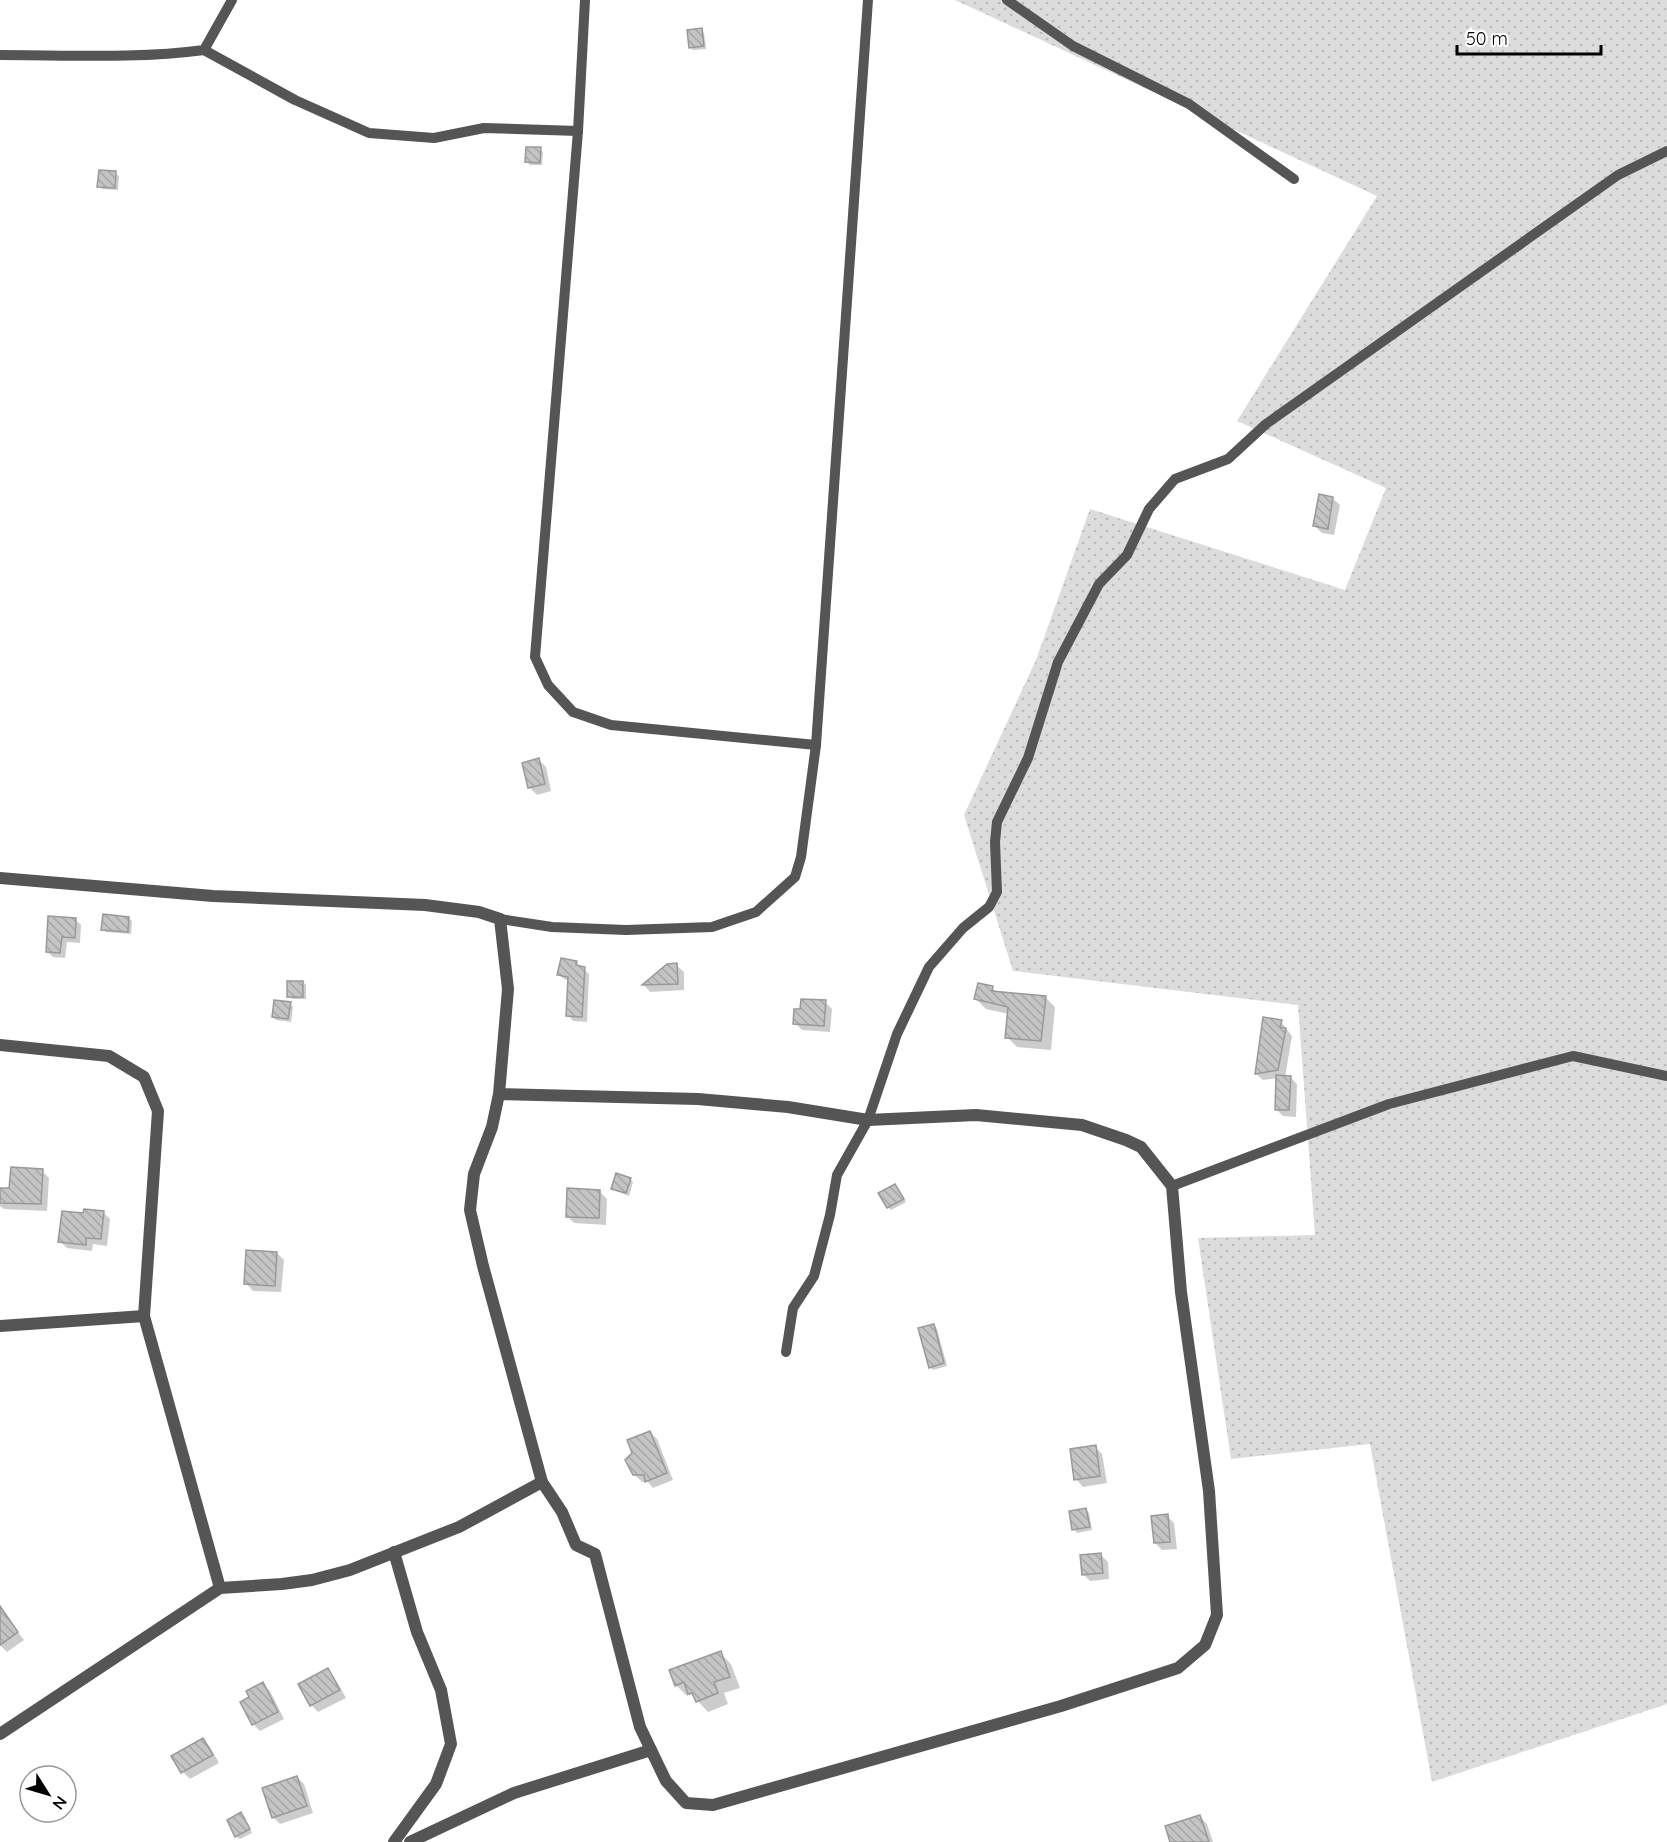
<svg xmlns="http://www.w3.org/2000/svg" width="1667" height="1842" viewBox="0 0 1667 1842" font-family="Quicksand,sans-serif">
<style>
.grass{fill:url(#grass-dots)}
.shadow{fill:#0003}
.building{fill:url(#building-back-hatch);stroke:#999;stroke-width:1.5}
.lines{fill:none;stroke-linecap:round;stroke-linejoin:round}
.service{stroke:#555;stroke-width:10}
.minor{stroke:#555;stroke-width:12}
</style>
<defs>
<pattern id="grass-dots" width="8" height="8" patternUnits="userSpaceOnUse" patternTransform="scale(1.5)"><rect width="8" height="8" fill="#dcdcdc"/><path d="M2 2h.1M6 6h.1" fill="none" stroke="#bbb" stroke-width="1.8" stroke-linecap="round"/></pattern>
<pattern id="building-back-hatch" width="6" height="6" patternUnits="userSpaceOnUse" patternTransform="scale(1.5)"><rect width="6" height="6" fill="#c4c4c4"/><path d="M-1 5l2 2M0 0l6 6M5-1l2 2" fill="none" stroke="#a7a7a7"/></pattern>
</defs>
<rect width="100%" height="100%" fill="#fff"/>
<path class="grass" d="M955,0h712v1704l-235,78 -62,-338 -139,15 -33,-221 117,-3 -17,-230 -285,-34 -49,-156 72,-155 54,-151 255,81 41,-102 -149,-67 140,-225z"/>
<g class="shadow">
<path d="M701,30l3,3 2,16 -13,1 -3,-3z"/>
<path d="M540,149l3,3 -1,13h-12l-3,-3z"/>
<path d="M115,173l4,3 -1,14 -16,-1 -3,-3z"/>
<path d="M1332,498l8,7 -6,30 -12,-2 -7,-7z"/>
<path d="M539,760l7,7 5,24 -14,4 -7,-7z"/>
<path d="M128,918l4,3 -1,13 -25,-2 -3,-3z"/>
<path d="M75,919l6,6 -1,18 -13,-1 -2,16 -12,-1 -6,-6z"/>
<path d="M576,963l13,11 -2,48 -14,-1 -5,-6 2,-34 -6,-2 -5,-5z"/>
<path d="M668,965h8l8,7v18l-34,2 -6,-7z"/>
<path d="M303,982l3,3v14h-14l-3,-3z"/>
<path d="M992,988l6,5 47,4 10,10 -4,43 -34,-3 -10,-10 2,-23 -23,-5 -10,-10z"/>
<path d="M825,1002l7,7 -2,23 -28,-2 -7,-7z"/>
<path d="M290,1004l3,3 -2,15 -15,-2 -3,-3z"/>
<path d="M1281,1022l11,14 -7,41h5l7,7 -1,33 -13,-1 -7,-7 1,-31 -14,2 -7,-6z"/>
<path d="M42,1171l7,7 -2,33 -43,-2 -4,-3v-16h11z"/>
<path d="M630,1179l3,3 -4,14 -13,-5 -3,-3z"/>
<path d="M895,1186l11,16 -15,8 -3,-3z"/>
<path d="M600,1192l7,7 -1,26 -32,-2 -7,-7z"/>
<path d="M103,1212l7,7 -3,27 -14,-2 -1,7 -25,-3 -7,-7 25,-27z"/>
<path d="M277,1253l7,7 -3,32 -28,-1 -7,-8z"/>
<path d="M934,1325l3,4 10,37 -14,4 -3,-3z"/>
<path d="M650,1432l7,7 16,41 -20,8 -6,-7 -5,1 -8,-8z"/>
<path d="M1095,1447l7,7 5,29 -24,4 -7,-8z"/>
<path d="M1086,1510l3,3 3,17 -15,3 -3,-4z"/>
<path d="M1167,1516l7,7 3,26 -15,1 -7,-7z"/>
<path d="M1101,1555l7,7 1,17 -19,2 -7,-7z"/>
<path d="M3,1613l21,27 -17,12 -7,-7v-30z"/>
<path d="M720,1653l11,11 9,24 -16,5 4,11 -20,8 -17,-18 -4,2 -11,-11z"/>
<path d="M327,1670l7,7 12,21 -28,14 -7,-7z"/>
<path d="M263,1684l7,7 14,28 -24,12 -7,-7z"/>
<path d="M203,1739l7,8 9,16 -29,16 -7,-7 -9,-16z"/>
<path d="M297,1777l7,7 9,29 -33,11 -7,-7z"/>
<path d="M244,1817l8,16 -12,6 -4,-3z"/>
<path d="M1200,1817l7,7 6,18h-41z"/>
</g>
<g class="building">
<path d="M702,28l2,18 -15,2 -2,-18z"/>
<path d="M526,147h15l-1,16 -15,-1z"/>
<path d="M99,170l17,1 -1,17 -18,-1z"/>
<path d="M1319,494l14,3 -5,32 -15,-3z"/>
<path d="M539,758l6,26 -17,4 -6,-25z"/>
<path d="M103,914l26,3 -1,15 -27,-2z"/>
<path d="M48,916l28,2 -1,20 -13,-1 -2,16 -14,-1z"/>
<path d="M561,958l16,3 -1,4 9,2 -3,50 -16,-1 2,-39 -11,-2z"/>
<path d="M677,963l1,21 -36,1 25,-21z"/>
<rect x="287" y="981" width="16" height="16"/>
<path d="M978,983l15,3 -1,5 54,5 -5,45 -36,-3 3,-31 -34,-8z"/>
<path d="M801,999l25,1 -2,26 -31,-2 1,-15h6z"/>
<path d="M274,1000l17,2 -3,17 -16,-2z"/>
<path d="M1263,1017l19,3 -2,7 6,1 -8,42 -23,4z"/>
<path d="M1276,1075l15,1 -2,34h-14z"/>
<path d="M11,1167l32,2 -2,35 -41,-1v-15h9z"/>
<path d="M616,1173l15,5 -5,15 -15,-4z"/>
<path d="M895,1184l9,15 -17,9 -9,-15z"/>
<path d="M567,1188l33,2 -1,28 -33,-1z"/>
<path d="M84,1209l20,2 -3,28 -15,-1v7l-28,-3 4,-31 21,2z"/>
<path d="M246,1250l31,2 -2,34 -31,-2z"/>
<path d="M934,1324l10,39 -15,5 -11,-40z"/>
<path d="M650,1431l17,42 -22,9 -1,-7h-11l-8,-15 7,-7 -5,-13z"/>
<path d="M1096,1445l4,31 -26,4 -4,-31z"/>
<path d="M1086,1508l4,19 -18,3 -3,-19z"/>
<path d="M1168,1514l2,28 -16,1 -3,-27z"/>
<path d="M1101,1553l2,20 -21,2 -2,-20z"/>
<path d="M0,1606l18,26 -18,13z"/>
<path d="M721,1651l9,26 -16,5 4,11 -22,9 -4,-9 -4,1 -4,-12 -9,4 -6,-16z"/>
<path d="M328,1668l12,22 -30,16 -12,-22z"/>
<path d="M263,1682l15,30 -26,13 -12,-23 9,-5 -3,-6z"/>
<path d="M203,1738l10,17 -32,18 -10,-17z"/>
<path d="M297,1776l10,30 -35,12 -10,-30z"/>
<path d="M241,1812l9,17 -15,8 -8,-17z"/>
<path d="M1200,1815l9,27h-39l-5,-16z"/>
</g>
<g class="lines">
<g class="service">
<path d="M585,0l-7,131 -43,526 13,28 25,27 38,13 205,20"/>
<path d="M1007,0l66,46 116,58 105,75"/>
<path d="M204,50l91,50 74,33 65,5 50,-10 94,3"/>
<path d="M0,55c68,0 137,4 204,-5l28,-50"/>
<path d="M500,919l52,8 74,3 86,-3 44,-15 39,-35 6,-20 15,-112 52,-745"/>
<path d="M1172,1186l217,-82 184,-48 94,20"/>
<path d="M786,1352l7,-44 21,-32 16,-61 7,-40 31,-55 29,-86 32,-67 34,-39 26,-21 8,-15 -2,-50 2,-20 31,-64 30,-96 41,-78 28,-29 22,-46 26,-30 53,-20 38,-35 352,-249 49,-24"/>
</g>
<g class="minor">
<path d="M0,878l213,18 212,9 54,7 21,7 8,70 -9,105 -7,33 -18,47 -4,36 13,56 59,216 20,30 14,33 19,9 45,173 26,54 20,22 27,2 348,-99 117,-38 27,-23 12,-30 -8,-124 -28,-199 -9,-106 -31,-39 -15,-7 -44,-15 -106,-10 -108,5 -80,-13 -90,-8 -199,-5"/>
<path d="M0,1045l109,11 35,21 14,34 -14,205 76,272 -220,146"/>
<path d="M0,1326l144,-10"/>
<path d="M220,1588l62,-4 30,-4 38,-10 109,-43 83,-45"/>
<path d="M394,1842l42,-58 15,-40 -10,-54 -24,-58 -23,-80"/>
<path d="M410,1842l104,-49 137,-43"/>
</g>
</g>
<g transform="translate(48 1794) rotate(127)"><circle r="28" fill="#ffffff" stroke="#999999" stroke-width="1.5"/>
<path d="M0-4.5L10 22L0 15L-10 22Z" fill="#000000"/>
<text y="-9" font-size="16" font-weight="bold" text-anchor="middle" fill="#000000">N</text>
</g>
<path d="M1457 45v9h144v-9" fill="none" stroke="#000000" stroke-width="3"/>
<text x="1466" y="45" font-size="18" fill="#000000" stroke="#ffffff" stroke-width="4.5" paint-order="stroke">50 m</text>
</svg>
